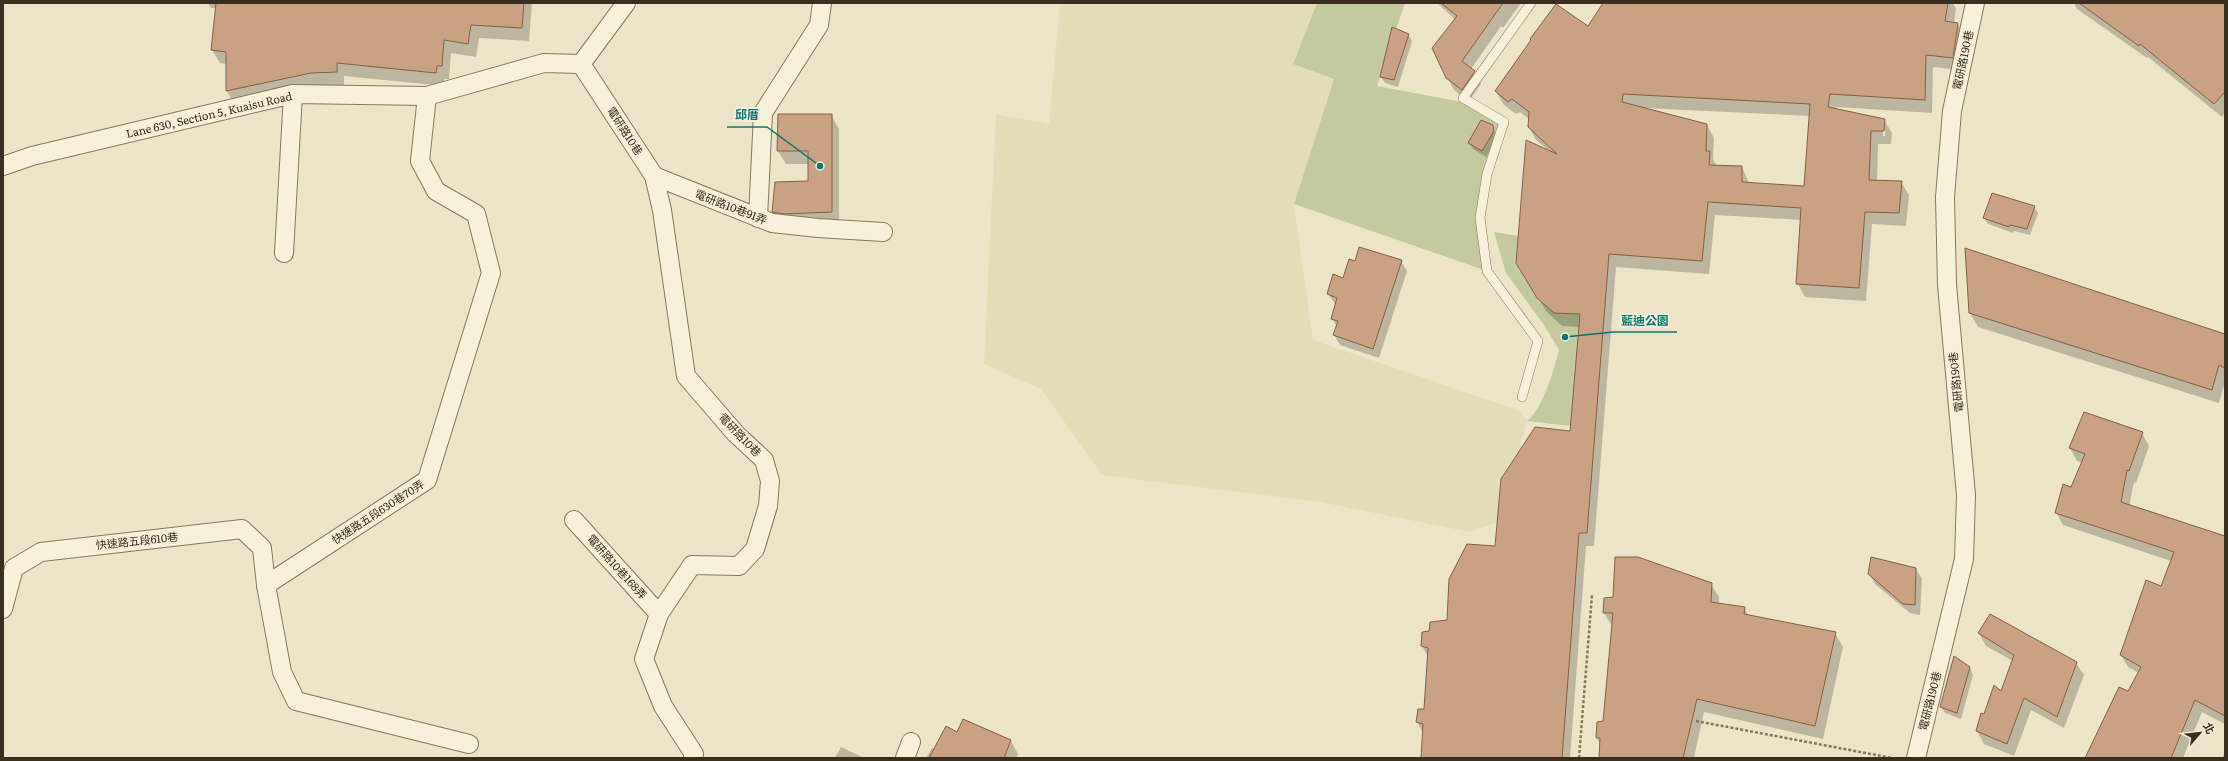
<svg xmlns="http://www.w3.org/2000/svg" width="2228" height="761" viewBox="0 0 2228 761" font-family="Literata,'Noto Sans TC',serif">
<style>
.farmland{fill:#e2ddb7}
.green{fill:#c3ca9d}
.shadow{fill:#0003;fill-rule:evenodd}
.building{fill:#c8a282;stroke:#866246;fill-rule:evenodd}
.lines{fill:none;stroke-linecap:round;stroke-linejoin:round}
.lane-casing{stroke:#88775f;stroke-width:10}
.street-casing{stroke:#88775f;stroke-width:20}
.path{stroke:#88775f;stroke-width:2.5;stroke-dasharray:3 2;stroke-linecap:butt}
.lane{stroke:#f7f1dc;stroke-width:9}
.street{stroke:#f7f1dc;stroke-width:18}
.labels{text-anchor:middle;stroke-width:4;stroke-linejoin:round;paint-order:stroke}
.street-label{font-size:11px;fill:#3a2e21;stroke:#f4eed9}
.leader{fill:none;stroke:#0f766e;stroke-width:1.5}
.callout-dot{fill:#0f766e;stroke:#f4eed9;stroke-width:1.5}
.callout-label{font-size:12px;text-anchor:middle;font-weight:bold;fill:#0f766e;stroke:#f4eed9;stroke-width:4;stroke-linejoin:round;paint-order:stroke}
</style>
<rect width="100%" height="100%" fill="#ece4c9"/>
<path class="farmland" d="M1060,3h257l-24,61 41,15 -40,125 19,136 205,70 9,11 -26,100 -31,11 -150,-30 -218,-27 -61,-86 -57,-25 12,-250 53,10z"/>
<g class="green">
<path d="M1317,3h88l-28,83 101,19 26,17 -24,96 7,53 -193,-67 40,-125 -41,-15z"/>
<path d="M1494,232l24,4 -2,27 21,35 17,15 26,1 -9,112 -44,-5c16,-12 27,-52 32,-71l-15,-25 -38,-52z"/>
</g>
<g class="shadow">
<path d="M208,3h324l-3,38 -50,-3 -3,19 -25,-4 -2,26h-5v7l-100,-10v9l-25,1 -85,18 -7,-13v-27l-7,-1 -8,-13 4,-42h-5z"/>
<path d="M1437,3h84l-18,25 -2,-2 -30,43 10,15 -12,17 -15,-11 -7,-13 9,-57z"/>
<path d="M1604,3h349l3,6 -2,14 4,1 7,13 -5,33 -27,-3 -1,46 -95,-6v2l47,11 8,13 -1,11h-13l-1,37 24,1 8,13 -3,31 -34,-2 -6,77 -61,-4 -7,-13 4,-64 -87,-5 -6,59 -93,-7 -22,279h-8l-16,212h-148l1,-25 -6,-11 8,-12 3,-53 -6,-11 8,-14 17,-11 124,-189 9,-105 -18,-1 -16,-15 -29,-49 31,-112 -12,-10 -7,-13v-8l-9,-7 -4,2 -12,-9 -8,-13 92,-65zM1644,108l166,8 -6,71 -55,-4 -7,-16 -25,-1 -4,-7 1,-21 -7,-13zM1883,130h2v6h-2z"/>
<path d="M2074,3h151v110l-3,4 -74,-60 -1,1 -70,-49z"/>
<path d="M1408,34l4,7 -14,46 -13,-4 -4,-6z"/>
<path d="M831,115l8,14v96h-58l-8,-13 36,-30v-18h-23l-8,-13z"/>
<path d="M1492,126l5,12 -11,19 -13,-8 -4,-6z"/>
<path d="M2034,207l4,6 -8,22 -16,-4 -1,2 -25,-9 -4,-6z"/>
<path d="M1401,261l6,10 -28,87 -39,-13 -6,-10 3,-8 -5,-8 4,-14 -8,-11 16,-15 11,-17z"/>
<path d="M1970,313l255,22v47l-6,21 -241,-76z"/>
<path d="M2142,433l7,13 -13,37 -2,-1 -5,24 96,31v187l-23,-12 -19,46h-95l51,-85 -11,-6 -7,-12 41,-68 9,-26 -108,-36 -7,-13 16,-24 11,-25 -6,-2 -7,-13z"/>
<path d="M1916,569l6,10 -2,36 -10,-2 -35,-29 -6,-11z"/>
<path d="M1711,584l8,13v7l25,4 5,8 86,17 8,14 -20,92 -119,-27 -10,46h-94l1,-13 -4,-7 7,-16 8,-96 -8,-13z"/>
<path d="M1979,633l97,30 8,12 -20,53 -33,-18 -17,46 -30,-12 -7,-13 7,-16 17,-22 12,-32 -27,-15z"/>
<path d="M1970,668l3,7 -12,44 -16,-6 -4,-6z"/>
<path d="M957,733l54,8 7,13 -1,4h-91l6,-10 3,1z"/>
<path d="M841,747l23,11h-29z"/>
<path d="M2225,751v7h-3z"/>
</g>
<g class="building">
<path d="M216,3h308l-2,25 -51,-3 -3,19 -24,-4 -2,26h-5l-1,7 -99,-10v9l-26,1 -85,18v-39l-15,-2z"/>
<path d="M1441,3h62l-41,58 13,10 -13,19 -16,-12 -14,-30 25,-32z"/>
<path d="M1603,3h345l-3,18 13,2 -5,35 -27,-3 -1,45 -95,-6 -2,13 57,12 -1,12h-13l-2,49 33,1 -3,32 -34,-1 -6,76 -63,-4 5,-76 -93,-6 -6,59 -93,-7 -22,279h-8l-17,225h-141l2,-34 -7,-2 2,-13h6l4,-61 -7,-2 1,-14 7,-1 1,-9 17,-2 2,-41 18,-35 28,2 6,-67 34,-52 35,4 10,-117 -26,-1 -17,-15 -21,-35 10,-123 31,14 -29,-27 1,-15 -17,-13 -4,3 -13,-11 36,-51 -1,-1 26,-35 32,22zM1623,94l187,10 -6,82 -62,-4v-16l-33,-1 1,-14h-4l1,-27 -85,-22z"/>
<path d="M2079,3h146v89l-11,12 -74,-60 -1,2z"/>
<path d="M1392,27l17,7 -15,46 -14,-3z"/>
<path d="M778,114h54v98l-47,2 -13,-2 3,-30 33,-1v-30h-31z"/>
<path d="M1481,120l12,5 1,6 -12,20 -14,-8z"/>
<path d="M1992,193l43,13 -8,23 -17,-4 -1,2 -26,-9z"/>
<path d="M1359,247l43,13 -29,89 -40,-14 5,-14 -7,-2 6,-21 -10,-4 6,-20 10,4 6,-19 6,2z"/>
<path d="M1965,248l260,86v34l-6,-3 -7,25 -243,-77z"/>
<path d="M2084,412l59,20 -14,39 -2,-1 -6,32 104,34v180l-30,-16 -24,58h-86l34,-71 9,4 13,-24 -21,-12 26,-75 15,6 13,-34 -119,-39 8,-29 8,3 14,-33 -16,-6z"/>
<path d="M1615,557h23l74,26 -1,19 34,5 -1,7 92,18 -21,94 -118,-27 -14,59h-84l1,-20h-4l1,-16 6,-1 10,-108h-10l1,-15 9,-1z"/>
<path d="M1871,557l45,11 -1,37 -12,-1 -35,-30z"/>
<path d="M1990,614l87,48 -20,55 -33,-19 -17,46 -31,-13 5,-18 3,1 10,-29 7,6 13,-36 -36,-22z"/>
<path d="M1954,656l16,11 -13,46 -17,-6z"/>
<path d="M963,719l48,21 -7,18h-75l17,-32 11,6z"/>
</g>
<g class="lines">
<defs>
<path id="lane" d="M1522,397l16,-56 -51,-70 -7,-53 7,-44 17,-52 -41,-24 68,-95"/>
<g id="street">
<path d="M581,64l73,112 8,34 24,166 50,58 28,26 6,21 -2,25 -13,43 -16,17 -47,-1 -33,49 -15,45 19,47 31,48 -1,4"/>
<path d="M581,64l45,-61"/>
<path d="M3,166l29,-10 261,-62 134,2 117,-33 37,1"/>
<path d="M654,176l118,47 46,5 65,4"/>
<path d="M758,218l5,-105 56,-88 3,-22"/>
<path d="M284,253l9,-159"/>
<path d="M574,520l85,94"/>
<path d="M266,585l161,-105 64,-207 -15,-59 -40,-23 -16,-30 7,-65"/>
<path d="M3,609l11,-41 27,-16 201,-23 20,19 4,37 16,87 14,29 173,43"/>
<path d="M905,758l6,-16"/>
<path d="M1916,758l48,-199 2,-64 -19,-210 -2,-88 7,-86 23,-108"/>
</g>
</defs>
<use href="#lane" class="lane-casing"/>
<use href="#street" class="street-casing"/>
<g class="path">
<path d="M1696,721l196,37"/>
<path d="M1579,758l13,-163"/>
</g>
<use href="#lane" class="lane"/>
<use href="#street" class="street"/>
</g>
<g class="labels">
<g class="street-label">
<text transform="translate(1963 60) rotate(-78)" y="4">電研路190巷</text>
<text transform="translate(209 115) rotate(-13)" y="4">Lane 630, Section 5, Kuaisu Road</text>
<text transform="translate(625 131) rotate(57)" y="4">電研路10巷</text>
<text transform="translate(731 207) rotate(21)" y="4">電研路10巷91弄</text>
<text transform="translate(1956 382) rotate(-96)" y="4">電研路190巷</text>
<text transform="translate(740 435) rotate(46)" y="4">電研路10巷</text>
<text transform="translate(378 512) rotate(-33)" y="4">快速路五段630巷70弄</text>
<text transform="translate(137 541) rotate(-6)" y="4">快速路五段610巷</text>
<text transform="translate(617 567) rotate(48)" y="4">電研路10巷168弄</text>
<text transform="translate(1930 701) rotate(-76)" y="4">電研路190巷</text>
</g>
</g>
<path class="leader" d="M820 166L767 127H727M1565 337L1613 332H1677"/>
<g class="callout-dot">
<circle cx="820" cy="166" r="4"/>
<circle cx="1565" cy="337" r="4"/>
</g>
<g class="callout-label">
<text x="747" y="119">邱厝</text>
<text x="1645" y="325">藍迪公園</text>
</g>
<rect width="2228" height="761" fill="none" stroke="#3a2e21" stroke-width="8"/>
<g transform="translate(2200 733) rotate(62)" stroke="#f4eed9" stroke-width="3" paint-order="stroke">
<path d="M0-3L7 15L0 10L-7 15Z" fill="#3a2e21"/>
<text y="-6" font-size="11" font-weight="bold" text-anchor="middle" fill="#3a2e21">北</text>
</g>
</svg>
